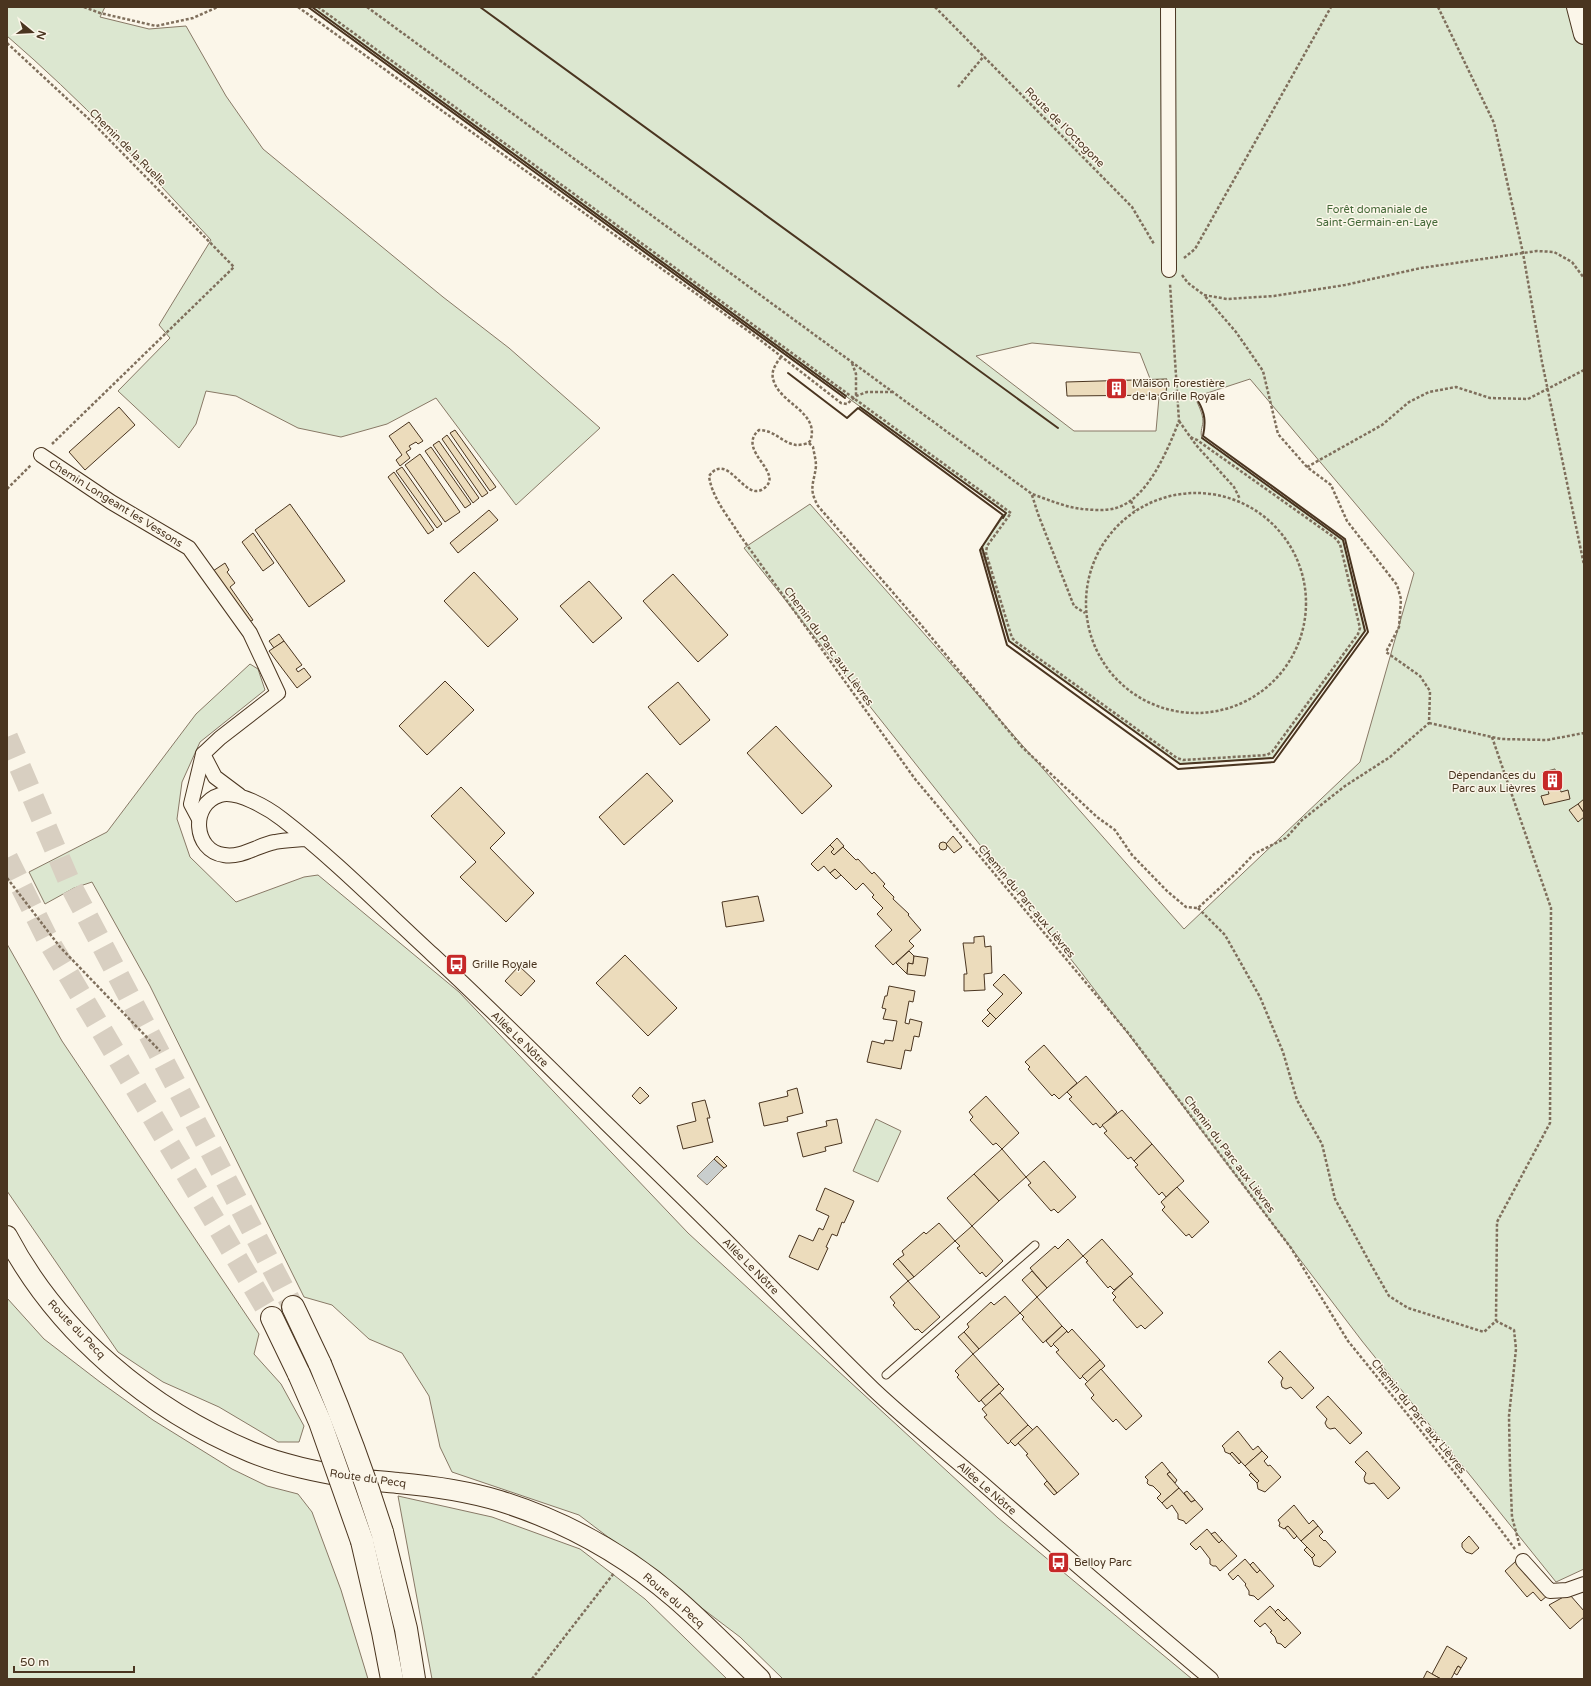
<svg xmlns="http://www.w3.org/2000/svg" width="1591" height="1686" viewBox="0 0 1591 1686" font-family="'Varela Round',sans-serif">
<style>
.green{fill:#dce7d0;stroke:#887966;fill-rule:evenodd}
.water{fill:#c9cecd;stroke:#887966}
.building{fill:#ecdcbc;stroke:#4a3520}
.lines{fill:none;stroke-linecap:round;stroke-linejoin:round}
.motorway-tunnel{stroke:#d8cfc1;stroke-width:22;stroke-dasharray:22 11;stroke-linecap:butt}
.service-casing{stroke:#4a3520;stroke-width:9}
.minor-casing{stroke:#4a3520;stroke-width:16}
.secondary-casing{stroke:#4a3520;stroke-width:22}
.motorway-casing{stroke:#4a3520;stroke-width:24}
.path{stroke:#7f6f5c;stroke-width:2.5;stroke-dasharray:3 2;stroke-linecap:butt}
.service{stroke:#fbf6e9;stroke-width:7}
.minor{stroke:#fbf6e9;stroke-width:14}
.secondary{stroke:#fbf6e9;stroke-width:20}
.motorway{stroke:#fbf6e9;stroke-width:22}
.motorway-bridge-casing{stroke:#4a3520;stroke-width:24;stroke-linecap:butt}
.motorway-bridge{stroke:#fbf6e9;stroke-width:22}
.wall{stroke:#4a3520;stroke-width:2}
.labels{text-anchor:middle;stroke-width:3;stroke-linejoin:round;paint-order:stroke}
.street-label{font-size:11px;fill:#4a3520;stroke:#fbf6e9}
.park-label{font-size:11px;fill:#436837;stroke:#fbf6e9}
.poi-label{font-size:11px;fill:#4a3520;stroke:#fbf6e9;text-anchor:start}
</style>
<rect width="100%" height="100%" fill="#fbf6e9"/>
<g class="green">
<path d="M7,7h98l-5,10 49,12 37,-3 40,70 37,53 180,148 66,51 91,80 -84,77 -80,-107 -49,26 -46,13 -43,-9 -62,-32 -30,-5 -10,33 -17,24 -61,-57 52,-53 -11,-13 52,-85c-65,-71 -131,-141 -204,-204z"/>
<path d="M312,7h1272v1562l-28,13 -194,-241 -281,-369 -337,-424 66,-44 374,425 176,-167 54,-189 -164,-194 -55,18c3,8 8,16 8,25 -1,7 -3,10 -1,16l141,102 22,91 -92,127 -93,6 -171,-123 -28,-93 25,-35zM1032,343l108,10 16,41 25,2 -22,1 -3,34h-82l-98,-75z"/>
<path d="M250,664l8,5 7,21 -65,52 -18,40 -5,37 13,38 46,45 68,-25 14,-2 141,117 229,241 310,285 194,161h-409l-43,-42 -161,-122 -127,-43 -12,-25 -11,-51 -27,-43 -33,-14 -37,-34 -28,-8 -154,-311 -58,-104 -18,6 -29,16 -16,-32 78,-40 89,-118z"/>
<path d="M7,944l55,97 197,293 -5,20 27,30 23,42 -5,16h-21l-59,-35 -56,-25 -45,-30 -111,-161z"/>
<path d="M876,1119l25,12 -23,51 -25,-11z"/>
<path d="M7,1298l37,41 56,43 53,38 79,49 35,17 31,8 14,18 29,78 27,89h-361z"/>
<path d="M398,1496l94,21 88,32 65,50 82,80h-295z"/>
</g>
<path class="water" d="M714,1159l10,9 -17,17 -10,-9z"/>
<g class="building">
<path d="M1167,379l-1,16 -99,1 -1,-14z"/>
<path d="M119,407l16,18 -50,45 -16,-18z"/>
<path d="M409,422l14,19 -5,3 -2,-2 -7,4 2,3 -5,3 4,6 -10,8 -4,-6 6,-5 -13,-19z"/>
<path d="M455,430l41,57 -6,4 -40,-58z"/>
<path d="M447,435l41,58 -6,4 -40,-58z"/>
<path d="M439,441l40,57 -6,5 -40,-58z"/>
<path d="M431,447l40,57 -6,4 -40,-57z"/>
<path d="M420,454l40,58 -15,10 -40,-57z"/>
<path d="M402,467l40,57 -5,4 -41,-57z"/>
<path d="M394,472l40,58 -6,4 -40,-57z"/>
<path d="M290,504l55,77 -36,26 -54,-77z"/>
<path d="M489,510l9,10 -40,33 -8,-10z"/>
<path d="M253,533l21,30 -11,8 -21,-29z"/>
<path d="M225,563l4,7 -2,2 8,11 -5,4 23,33 -4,2 -36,-51z"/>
<path d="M474,572l44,47 -30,28 -44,-46z"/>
<path d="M673,574l55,61 -30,27 -55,-61z"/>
<path d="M589,581l33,37 -29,25 -33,-37z"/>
<path d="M279,634l5,7 -10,7 -5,-7z"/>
<path d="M284,641l18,24 -6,4 2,3 6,-4 7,9 -14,11 -28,-37z"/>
<path d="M445,681l29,29 -47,45 -28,-29z"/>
<path d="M678,682l32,38 -30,25 -32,-38z"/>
<path d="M776,726l56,60 -30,28 -55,-61z"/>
<path d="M1555,769l6,23 7,-2 2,9 -26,6 -3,-9 8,-2 -6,-22z"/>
<path d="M647,773l26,28 -49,44 -25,-28z"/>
<path d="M461,787l44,46 -15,15 44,45 -28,29 -46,-45 16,-15 -45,-46z"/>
<path d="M1584,799v14l-6,-9z"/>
<path d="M1578,804l6,9v4l-6,5 -9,-12z"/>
<path d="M953,836l9,11 -8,6 -8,-9z"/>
<path d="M837,838l7,8 -10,9 -3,-3 3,-3 -4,-4z"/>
<circle cx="943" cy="846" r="4"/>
<path d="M830,845l4,4 -3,3 3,3 9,-8 13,13 2,-1 14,15 2,-2 11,12 -2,2 11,11 -1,2 16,15 -1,1 13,15 -12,11 5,5 -21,19 -18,-19 17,-16 -15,-16 6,-6 -11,-11 2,-2 -11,-12 -7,7 -21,-21 -5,4 -6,-7 -6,5 -7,-7z"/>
<path d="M835,869l6,6 -5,4 -6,-6z"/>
<path d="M758,896l6,25 -38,6 -4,-25z"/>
<path d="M984,936l1,11 6,-1 1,27 -8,1 1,16 -21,1v-17h3l-4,-31h11v-6z"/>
<path d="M909,951l5,5 -1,8 -5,-1 -1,11 -11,-11z"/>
<path d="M625,955l52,53 -29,28 -52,-53z"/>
<path d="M914,956l14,2 -3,18 -18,-2 1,-11 5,1z"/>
<path d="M519,966l16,15 -14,15 -16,-15z"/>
<path d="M1004,974l18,19 -26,26 -9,-9 16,-16 -10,-9z"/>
<path d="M889,986l26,5 -2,11 -4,-1 -4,22 4,1 1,-5 12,3 -3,15 -5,-1 -3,15 -6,-1 -4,19 -34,-7 5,-21 12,3 1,-4 8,1 4,-20 -14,-2 3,-10 -4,-1 3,-12h2z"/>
<path d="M990,1013l6,6 -8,8 -6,-6z"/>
<path d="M1044,1045l33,38 -18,16 -5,-5 -2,2 -24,-27 2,-2 -5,-5z"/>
<path d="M1086,1076l31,36 -17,16 -4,-5 -3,2 -24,-26 3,-2 -5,-5z"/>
<path d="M640,1087l9,9 -9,8 -8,-8z"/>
<path d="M797,1088l6,25 -16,4 1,4 -24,5 -5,-23 29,-7 -1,-5z"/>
<path d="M986,1096l33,37 -17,16 -6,-6 -3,2 -23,-25 3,-3 -4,-5z"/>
<path d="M705,1100l5,18h-3l6,24 -30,7 -6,-23 19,-5 -4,-18z"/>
<path d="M1122,1110l30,34 -18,17 -3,-4 -3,2 -24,-26 3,-2 -5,-6z"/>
<path d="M837,1119l5,24 -17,4 1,4 -23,6 -6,-24 30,-7 -1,-5z"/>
<path d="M1152,1144l32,37 -18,16 -4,-5 -3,3 -24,-28 3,-2 -4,-4z"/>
<path d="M1002,1149l24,28 -27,24 -25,-27z"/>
<path d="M717,1156l10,10 -3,2 -10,-9z"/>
<path d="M1044,1161l32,36 -18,16 -4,-4 -3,2 -23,-26 3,-2 -5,-6z"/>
<path d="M974,1174l25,27 -27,25 -25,-28z"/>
<path d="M1177,1187l32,35 -17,16 -3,-4 -3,2 -24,-26 3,-3 -4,-5z"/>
<path d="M825,1188l29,13 -10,22 -2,-1 -5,14 -5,-2 -6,13 2,1 -10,22 -29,-13 10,-22 14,6 6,-13 4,2 6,-14 -13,-6z"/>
<path d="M939,1223l16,18 -41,36 -16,-18 6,-4 -2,-4 22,-19 2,2z"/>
<path d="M972,1226l31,35 -17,16 -4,-5 -2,2 -23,-26 3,-2 -5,-5z"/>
<path d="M1068,1239l15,17 -36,32 -17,-20 25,-22 3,3z"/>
<path d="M1102,1239l31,35 -19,16 -4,-4 -2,2 -22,-26 2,-1 -5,-5z"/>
<path d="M898,1259l16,18 -6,4 -15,-17z"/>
<path d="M1032,1271l15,17 -10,9 -15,-17z"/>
<path d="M1130,1276l33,37 -18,16 -4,-4 -4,3 -24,-28 3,-3 -4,-4z"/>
<path d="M908,1281l32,36 -18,16 -4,-4 -3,1 -22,-25 2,-2 -5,-6z"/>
<path d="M1005,1296l15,17 -41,36 -15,-17 5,-5 -2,-3 24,-22 3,3z"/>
<path d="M1037,1297l25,29 -19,17 -21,-24 2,-2 -4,-4z"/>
<path d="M1062,1326l5,5 -16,16 -5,-6z"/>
<path d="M1072,1329l28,31 -20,19 -24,-27 3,-2 -6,-6 14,-13 1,2z"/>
<path d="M964,1332l15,17 -6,5 -15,-17z"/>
<path d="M1280,1351l34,37 -12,11 -11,-12 -5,2 -4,-2 -1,-5 2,-4 -15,-16z"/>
<path d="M973,1354l26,30 -20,18 -22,-25 2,-2 -4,-4z"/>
<path d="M1100,1360l5,6 -17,16 -6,-6z"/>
<path d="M1101,1369l41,47 -16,14 -10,-11 -3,3 -22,-24 3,-3 -9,-11z"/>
<path d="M999,1384l5,5 -18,17 -5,-6z"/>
<path d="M1000,1393l28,32 -20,19 -24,-27 3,-2 -5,-6z"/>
<path d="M1328,1396l34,37 -12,11 -15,-16 -5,1 -3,-2 -2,-4 2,-4 -11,-12z"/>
<path d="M1028,1425l5,5 -18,16 -5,-5z"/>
<path d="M1037,1426l42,48 -22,19 -31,-38 2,-1 -10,-11z"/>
<path d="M1238,1431l15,19 5,-4 4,5 -17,15 -13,-14 -2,2 -5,-2 -1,-4 -2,-2z"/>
<path d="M1262,1451l6,6 -4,4 4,5 2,-1 11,12 -16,15 -7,-3 -1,-6 2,-2 -14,-15z"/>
<path d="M1367,1451l33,37 -12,11 -14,-16 -5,1 -4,-2 -1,-4 2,-5 -11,-11z"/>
<path d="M1232,1452l9,10 -2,2 -9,-10z"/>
<path d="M1162,1462l8,10 -3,2 12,14 -17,15 -5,-5 4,-4 -8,-8 -4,-1 -2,-2 1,-3 -3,-3z"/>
<path d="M1170,1472l7,8 -2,3 -8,-9z"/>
<path d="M1251,1473l8,8 -2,2 -8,-8z"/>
<path d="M1047,1481l10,12 -3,2 -10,-11z"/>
<path d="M1179,1488l12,14 4,-2 8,9 -17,15 -2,-3 -6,-2v-5l-6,-9 -5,4 -5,-6z"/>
<path d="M1187,1491l8,9 -4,2 -7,-9z"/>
<path d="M1294,1505l15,19 4,-4 5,6 -17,15 -13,-15 -4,3 -5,-3 1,-3 -2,-3z"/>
<path d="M1288,1526l9,10 -3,3 -9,-11z"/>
<path d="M1318,1526l5,6 -4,4 5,5 1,-1 11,12 -16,15 -6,-2 -2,-7 3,-3 -14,-14z"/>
<path d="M1207,1529l12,14 3,-3 15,16 -17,15 -4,-5h-3l-3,-2v-5l-10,-13 -4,4 -6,-6z"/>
<path d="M1215,1532l7,8 -3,3 -8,-9z"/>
<path d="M1469,1536l10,12 -7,6 -6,-2 -4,-5v-4z"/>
<path d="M1307,1547l8,8 -3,3 -8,-8z"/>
<path d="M1245,1559l12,14 3,-3 14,16 -16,14 -4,-4 -5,-1v-4l-4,-6 1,-1 -8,-9 -5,5 -5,-6z"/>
<path d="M1516,1561l31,35 -6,5 -8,-9 -6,5 -22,-26z"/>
<path d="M1253,1562l7,8 -3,3 -7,-8z"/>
<path d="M1567,1595h3l14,16v6l-14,12 -21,-24z"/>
<path d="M1270,1606l14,15 3,-3 14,15 -16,15 -4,-4 -4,-1 -2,-6 -5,-5 2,-1 -7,-8 -5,4 -6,-6z"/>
<path d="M1278,1609l9,9 -3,3 -9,-9z"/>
<path d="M1447,1646l20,12 -6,10 -3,-2 -7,13h-10l-9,-5z"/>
<path d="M1458,1666l3,2 -4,7 -3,-2z"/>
<path d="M1427,1671l5,3 9,5h-18z"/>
</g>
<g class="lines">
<g class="motorway-tunnel">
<path d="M7,737l65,151 221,419"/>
<path d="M7,858l41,82 224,378"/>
</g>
<defs>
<path id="service" d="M886,1375l149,-130"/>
<g id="minor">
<path d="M1168,7l1,263"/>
<path d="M41,455l70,47 78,46 61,85 28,60 -58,45 -17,16 -12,50 8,15"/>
<path d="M203,754l12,23 24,18"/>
<path d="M305,839c-10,1 -20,1 -30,3 -17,3 -33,16 -51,13 -31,-4 -34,-51 -4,-60 17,-5 48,13 62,24 53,41 101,90 151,136 59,55 116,112 173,168 45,44 90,87 134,132 44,45 88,90 133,134 35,33 73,63 109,94 75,66 152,131 229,196"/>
<path d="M1523,1561l27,30 17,-1 17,-6"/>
</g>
<g id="secondary">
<path d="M1577,7l7,27"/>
<path d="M7,1236c51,97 143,174 244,216 31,13 68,20 101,26 15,3 31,3 46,5 34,3 69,8 102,18 64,20 124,53 175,97 29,25 57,54 85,81"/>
</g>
<g id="motorway">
<path d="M293,1307l27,57"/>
<path d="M272,1318l27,56"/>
<path d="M382,1532l24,97 8,50"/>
<path d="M362,1541l21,91 9,47"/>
</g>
</defs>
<use href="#service" class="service-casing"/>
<use href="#minor" class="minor-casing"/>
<use href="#secondary" class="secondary-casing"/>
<use href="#motorway" class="motorway-casing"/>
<g class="path">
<path d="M84,7l16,6 56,13 37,-8 25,-11"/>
<path d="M298,7l457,329 86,67 6,1 9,-8 11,-4h25"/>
<path d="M318,7l693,506 -24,33 -1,7 26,85 4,4 161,116 6,2 84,-5 5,-3 86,-118 2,-6 -20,-84 -5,-6 -138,-98 -7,-3"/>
<path d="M367,7l665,487c17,6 33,13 50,15 11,1 24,2 34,-1 32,-9 52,-59 63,-87l-9,-137"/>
<path d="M935,7l197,200 22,37"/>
<path d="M1438,7l56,116 29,130 19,109 42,203"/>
<path d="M7,43l84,78 143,146 -182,177"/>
<path d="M958,87l26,-31"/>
<path d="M1184,258l11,-9 136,-242"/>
<path d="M1182,275l6,8 16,12 23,4 47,-3 71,-11 76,-17 116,-17 17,1 18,10 12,16"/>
<path d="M781,357c-6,8 -11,15 -7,25 8,22 44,30 37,57 -1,5 -10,6 -15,6 -14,-2 -21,-15 -37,-15 -24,21 28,43 4,59 -19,13 -35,-39 -54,-13 3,22 19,40 30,58l176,245 214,255 162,214 57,93 146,180 21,28"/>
<path d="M852,363l4,11v22"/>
<path d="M1179,421l17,24 38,42 6,12"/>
<path d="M809,443l4,4c1,6 3,13 3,19 -2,18 -8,22 2,40l104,120 100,121 75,70 18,13 17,25 35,36 19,16 12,1 37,-34 19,-20 32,-16 16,-18 43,-34 45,-29 39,-34 1,-32 -10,-15 -34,-24 13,-25 2,-28 -4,-14 -50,-64 -16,-36 -24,-18 -29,-33 -15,-63 -27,-39 -32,-37"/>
<path d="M1307,467l75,-42 27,-23 20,-10 27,-5 34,11 38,1 56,-29"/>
<path d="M7,489l24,-24"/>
<circle cx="1196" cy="603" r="110"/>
<path d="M1032,495l6,19 36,92 11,7"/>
<path d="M1131,501l4,10"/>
<path d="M1429,723l72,16 46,1 37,-7"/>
<path d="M1492,737l59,171 -1,215 -53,99 -1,99"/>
<path d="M7,878l53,69 100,104"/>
<path d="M1198,908l27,27 35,62 23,55 14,48 25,44 13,55 35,64 19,33 19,12 76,24 12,-11 18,9 2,19 -7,67 1,52 2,49 8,30"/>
<path d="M532,1679l82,-106"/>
</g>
<use href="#service" class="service"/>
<use href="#minor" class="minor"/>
<use href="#secondary" class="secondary"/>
<use href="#motorway" class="motorway"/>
<defs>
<g id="motorway-bridge">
<path d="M320,1364c23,55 44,111 62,168"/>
<path d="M299,1374l21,48 42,119"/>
</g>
</defs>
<use href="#motorway-bridge" class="motorway-bridge-casing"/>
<use href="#motorway-bridge" class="motorway-bridge"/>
<g class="wall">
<path d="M308,7l537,391"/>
<path d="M312,7l534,389"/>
<path d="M480,7l578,421"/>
<path d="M788,373l59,45 11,-10 145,107 -23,35 27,95 171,124 96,-7 94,-130 -23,-93 -142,-103c3,-14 2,-23 -5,-35"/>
<path d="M860,407l146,106 -3,5"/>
<path d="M982,547l27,94 171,123 93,-6 92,-127 -22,-91 -141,-102"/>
</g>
</g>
<defs>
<symbol id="building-square" viewBox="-11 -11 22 22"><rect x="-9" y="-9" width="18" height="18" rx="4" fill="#c62828" stroke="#fbf6e9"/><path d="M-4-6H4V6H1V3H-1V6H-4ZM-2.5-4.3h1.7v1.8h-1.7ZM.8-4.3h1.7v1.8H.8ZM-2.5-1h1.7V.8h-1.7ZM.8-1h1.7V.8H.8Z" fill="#fff"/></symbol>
<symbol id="bus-square" viewBox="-11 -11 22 22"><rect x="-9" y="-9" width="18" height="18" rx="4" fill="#c62828" stroke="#fbf6e9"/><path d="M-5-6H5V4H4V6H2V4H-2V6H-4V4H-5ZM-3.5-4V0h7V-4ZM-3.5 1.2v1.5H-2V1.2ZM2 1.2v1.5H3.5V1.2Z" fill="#fff"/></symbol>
</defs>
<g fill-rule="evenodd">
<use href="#building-square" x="1104" y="376" width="25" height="25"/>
<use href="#building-square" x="1540" y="768" width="25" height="25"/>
<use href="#bus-square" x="444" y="952" width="25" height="25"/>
<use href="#bus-square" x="1046" y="1550" width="25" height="25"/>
</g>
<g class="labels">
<g class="street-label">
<text transform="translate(1065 127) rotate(45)" y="4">Route de l'Octogone</text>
<text transform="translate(128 147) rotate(45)" y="4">Chemin de la Ruelle</text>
<text transform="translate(116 503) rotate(32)" y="4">Chemin Longeant les Vessons</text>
<text transform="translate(829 646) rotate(54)" y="4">Chemin du Parc aux Lièvres</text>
<text transform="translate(1027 901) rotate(50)" y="4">Chemin du Parc aux Lièvres</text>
<text transform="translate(520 1039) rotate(44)" y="4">Allée Le Nôtre</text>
<text transform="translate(1230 1154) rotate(53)" y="4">Chemin du Parc aux Lièvres</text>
<text transform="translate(751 1266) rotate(45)" y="4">Allée Le Nôtre</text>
<text transform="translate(77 1329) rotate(46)" y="4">Route du Pecq</text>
<text transform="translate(1419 1416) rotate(51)" y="4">Chemin du Parc aux Lièvres</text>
<text transform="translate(368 1478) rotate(8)" y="4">Route du Pecq</text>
<text transform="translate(987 1488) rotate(41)" y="4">Allée Le Nôtre</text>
<text transform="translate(674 1600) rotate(41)" y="4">Route du Pecq</text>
</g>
<g class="park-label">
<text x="1377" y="213">Forêt domaniale de<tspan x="1377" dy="13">Saint-Germain-en-Laye</tspan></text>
</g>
<g class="poi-label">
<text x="1132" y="387">Maison Forestière<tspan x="1132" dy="13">de la Grille Royale</tspan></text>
<text x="1536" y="779" text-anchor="end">Dépendances du<tspan x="1536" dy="13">Parc aux Lièvres</tspan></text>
<text x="472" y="968">Grille Royale</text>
<text x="1074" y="1566">Belloy Parc</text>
</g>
</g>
<rect width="1591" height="1686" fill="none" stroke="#4a3520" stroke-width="16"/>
<g transform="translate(32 32) rotate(108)" stroke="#fbf6e9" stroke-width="3" paint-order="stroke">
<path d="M0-3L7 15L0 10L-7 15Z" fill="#4a3520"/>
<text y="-6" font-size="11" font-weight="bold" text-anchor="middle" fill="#4a3520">N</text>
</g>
<path d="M14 1666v6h120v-6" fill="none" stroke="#4a3520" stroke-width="2"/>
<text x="20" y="1666" font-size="12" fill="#4a3520" stroke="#fbf6e9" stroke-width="3" paint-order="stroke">50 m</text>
</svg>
